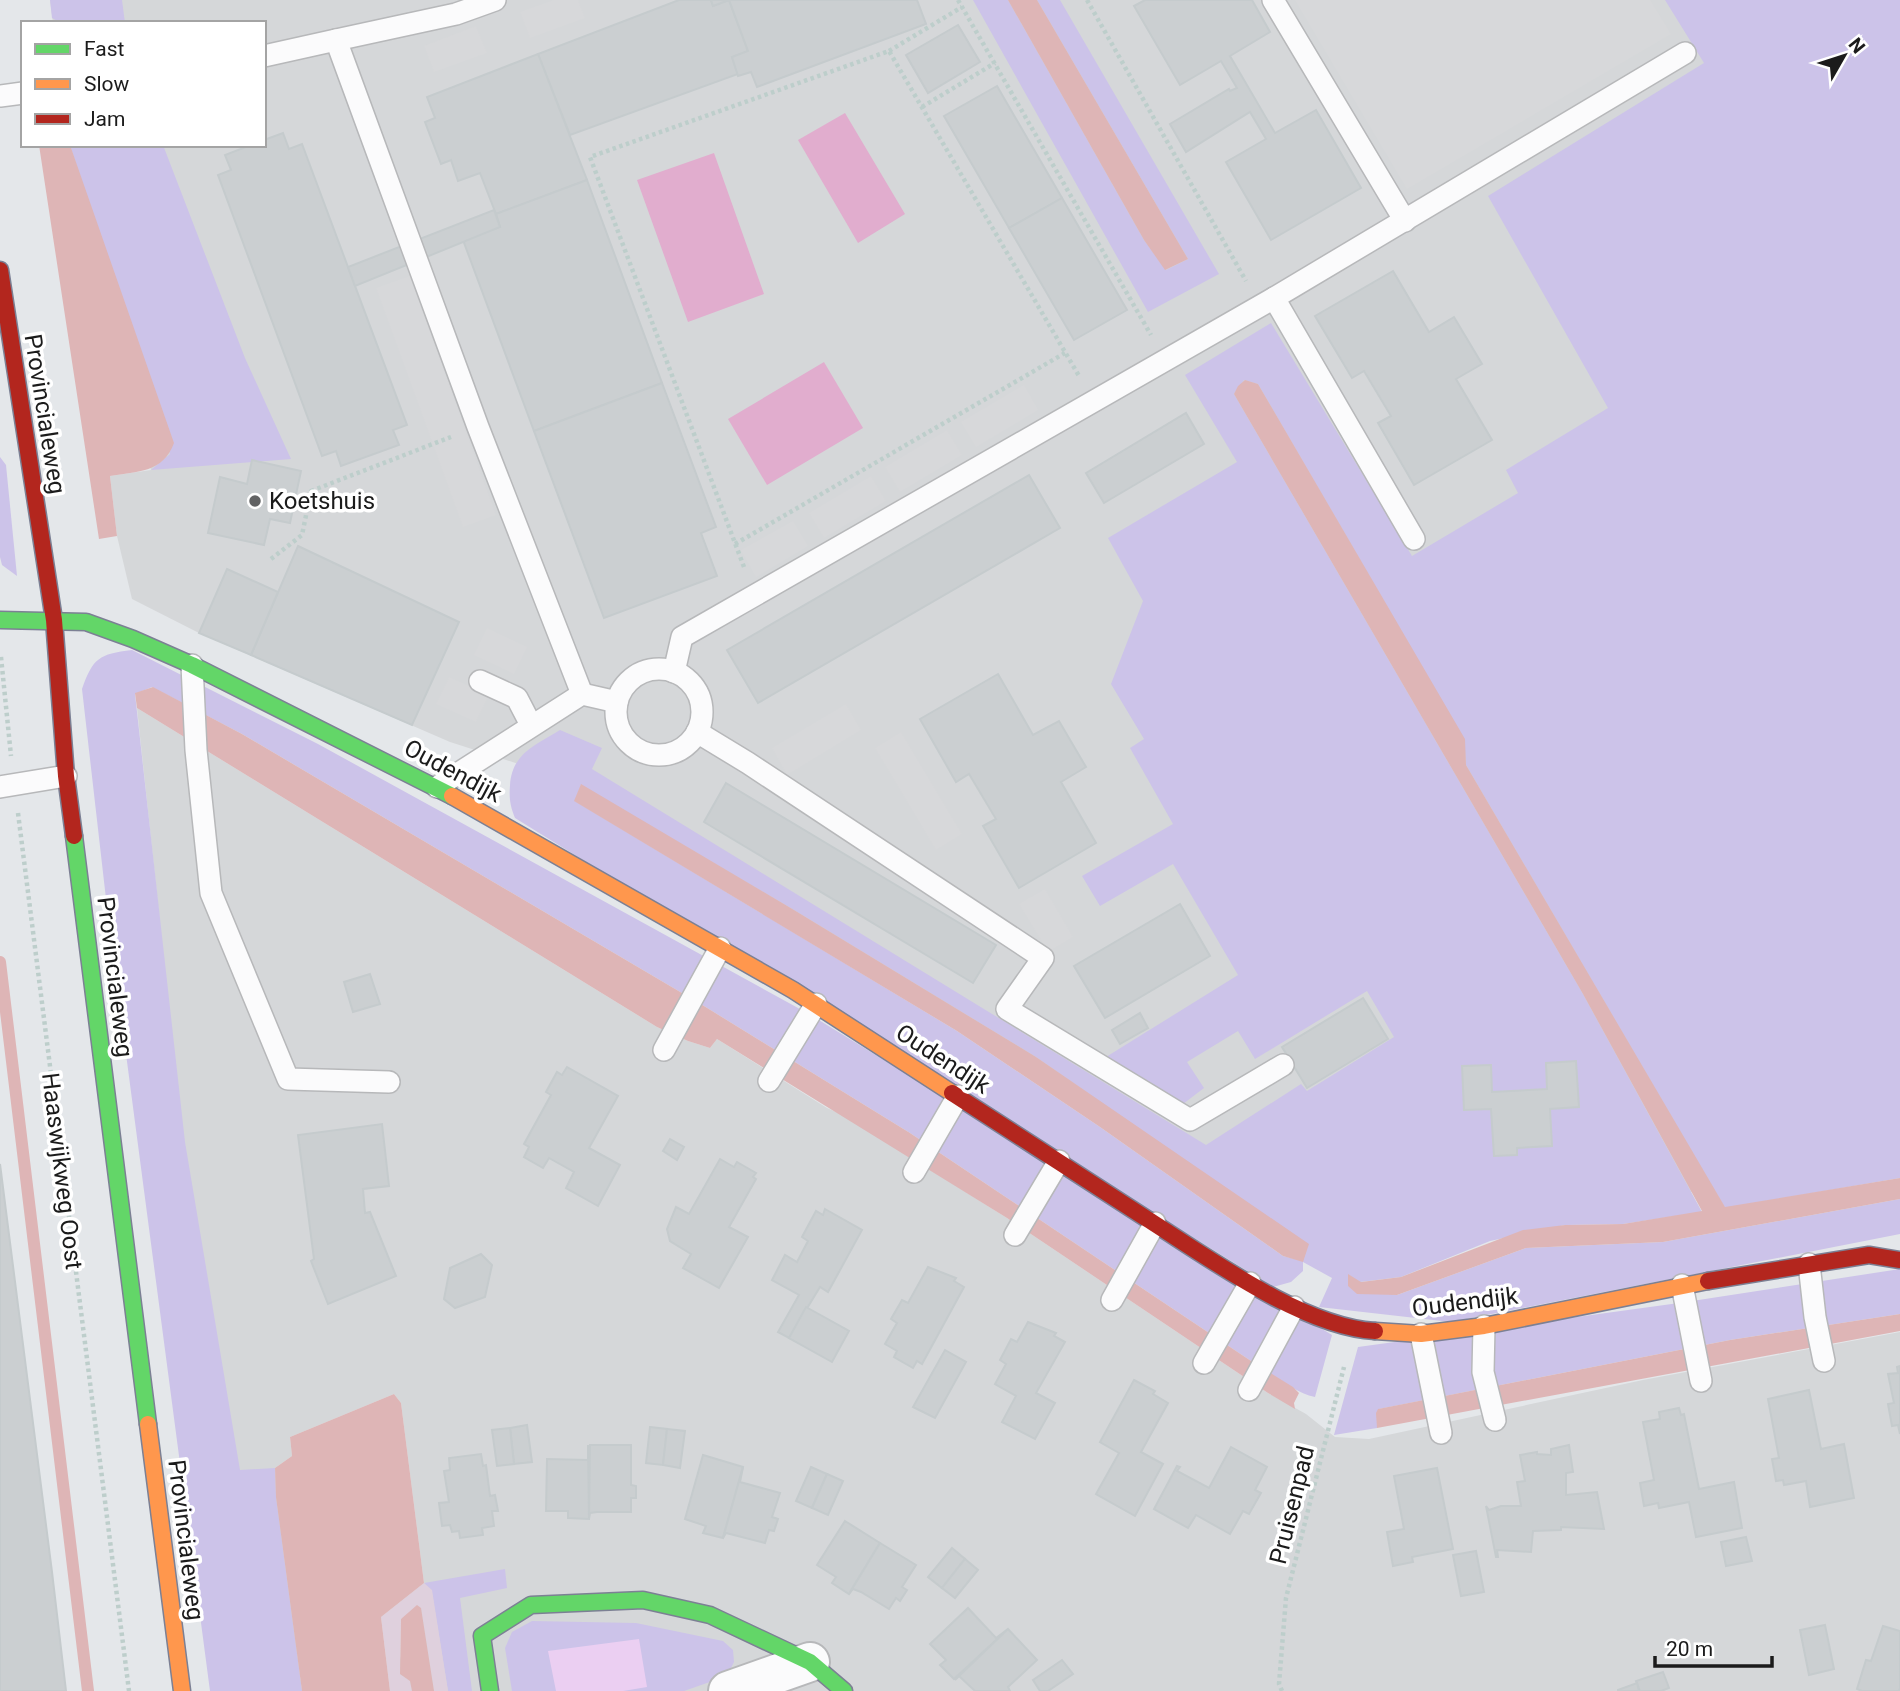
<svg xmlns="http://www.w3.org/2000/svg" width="1900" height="1691" viewBox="0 0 1900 1691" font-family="Roboto,sans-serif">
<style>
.residential{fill:#d5d7d9}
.grass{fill:#ccc3e9;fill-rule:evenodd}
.wetland{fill:#dfd0dd}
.park{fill:#ebcff2}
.pitch{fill:#e1adce}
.parking{fill:#d7d8da}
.water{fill:#deb5b6}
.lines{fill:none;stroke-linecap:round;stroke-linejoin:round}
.stream{stroke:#deb5b6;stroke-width:12}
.building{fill:#cbcfd1;stroke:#c5cbcd;stroke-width:2}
.lane-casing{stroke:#b7b8ba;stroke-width:24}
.street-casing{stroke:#b7b8ba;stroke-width:42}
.fast-casing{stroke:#7c8094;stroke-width:19}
.slow-casing{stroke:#7c8094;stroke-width:19}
.jam-casing{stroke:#7c8094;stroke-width:19}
.path{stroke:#bdcecb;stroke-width:4.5;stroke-dasharray:3.5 3.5;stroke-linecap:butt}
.lane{stroke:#fbfbfc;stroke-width:21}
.street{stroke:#fbfbfc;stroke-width:38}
.fast{stroke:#63d668;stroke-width:16}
.slow{stroke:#ff974d;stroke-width:16}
.jam{stroke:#b3261e;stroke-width:16}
.poi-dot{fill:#616263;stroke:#fff;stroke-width:2.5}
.labels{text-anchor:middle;stroke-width:7;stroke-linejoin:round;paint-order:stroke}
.street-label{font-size:24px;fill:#1b1b1b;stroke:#fff}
.poi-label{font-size:24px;fill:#1b1b1b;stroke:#fff;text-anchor:start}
</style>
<rect width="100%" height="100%" fill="#e4e7ea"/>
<g class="residential">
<path d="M50,0h1850v1178l-626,42 -693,-436 -131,-42 -251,-109 -67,-34 -15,-63 -7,-60 41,-6 -81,-325h194v-122h-211z"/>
<path d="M137,708l520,319 31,14 22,7 7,-9 110,69 16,7 164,103 261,175 38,21 29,23 34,2 274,-59 257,-48v359h-1510l34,-108 -23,-180 -7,-9 -104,43 2,19 -17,12 27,223h-60z"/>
</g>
<g class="grass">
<path d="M50,0h72l3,23h-64l-9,-5z"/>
<path d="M973,0h35l136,240 22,30 22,-11 -151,-259h23l159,274 -71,38z"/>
<path d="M1665,0h235v1178l-175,30 -259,-443 -2,-26 -206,-355 -14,-4 -10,14 349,600 119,218 -79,12 -58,1 -75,16 -89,36 -41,5 -12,-7v11l49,9 129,-47 137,-6 237,-43v35l-449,88 -132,-15 13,-29 -29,-16v9l-12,11 -18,5 -758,-469c-5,-12 -6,-20 -5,-33 2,-32 26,-40 50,-55l42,18 -10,21 614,376 95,-61 6,7 87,-54 -27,-46 -112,68 -17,-28 -51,31 17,26 -21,16 -77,-47 132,-82 -65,-111 -73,42 -18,-30 91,-52 -43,-76 14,-9 -33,-55 32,-83 -35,-63 129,-76 -52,-87 86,-52 141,233 106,-63 -12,-23 102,-62 -120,-212 216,-133zM581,785l213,125 242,147 148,103 119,101 -20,-5 -183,-129 -143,-96 -382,-230z"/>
<path d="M70,145h93l82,213 46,101 -140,11 19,-16z"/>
<path d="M0,457l6,8 11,111 -15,-11 -2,-8z"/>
<path d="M132,650l186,94 491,270 523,321 -17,62c-22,-5 -41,-22 -61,-34l-344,-230 -206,-127 -462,-272 -90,-47 -17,7 50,448 55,328 35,-2 1,29 26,194h-92l-101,-766 -27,-236c11,-31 17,-35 50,-39z"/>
<path d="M1900,1269v45l-170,26 -351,69 -2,19 -43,7 24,-88 321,-44z"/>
<path d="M505,1569l2,19 -47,10 12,93h-24l-16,-98 -8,-10z"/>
<path d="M532,1621l104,2 87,18 10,9 1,12 -7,14 -43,15h-172l-7,-43 7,-16z"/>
</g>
<path class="wetland" d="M424,1583l8,7 16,101h-14l-13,-83 -20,11 -1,55 10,7 2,10h-22l-9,-74z"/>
<path class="park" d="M639,1639l8,48 -24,4h-67l-8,-40z"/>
<g class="pitch">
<path d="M845,113l60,101 -47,29 -60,-103z"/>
<path d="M714,153l50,141 -76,28 -51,-142z"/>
<path d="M824,362l39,66 -96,57 -39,-66z"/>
</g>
<g class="parking">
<path d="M554,0h24l7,18 -55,20 -10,-26z"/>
<path d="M1295,0h355l21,34 -264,155z"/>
<path d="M476,26l11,27 -53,19 -10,-26z"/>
<path d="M410,276l86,239 -33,12 -87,-239z"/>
<path d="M1024,385l14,25 -62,37 -15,-25z"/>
<path d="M947,430l15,25 -62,37 -15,-25z"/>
<path d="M871,476l15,25 -62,37 -15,-25z"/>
<path d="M793,521l15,25 -52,31 -15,-27z"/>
<path d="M487,628l40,19 -13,27 -40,-19z"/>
<path d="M449,677l40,18 -13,27 -40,-18z"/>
<path d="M846,704l15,26 -74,45 -15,-27z"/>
<path d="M901,732l61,102 -26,16 -61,-102z"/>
<path d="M1045,889l28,48 -25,15 -29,-48z"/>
</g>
<g class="water">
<path d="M1008,0h29l151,259 -23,11 -21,-30z"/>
<path d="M39,145h31l104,298c-11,30 -36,28 -64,33l7,60 -18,3z"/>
<path d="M1245,380l13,4 207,355 1,26 259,442 175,-29v21l-237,43 -137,6 -129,47 -40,-1 -9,-8v-12l13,8 40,-5 122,-47 42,-5 58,-1 79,-13 -119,-217 -349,-600 4,-8z"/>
<path d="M153,687l89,47 462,272 206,127 344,230 39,24 6,6 -5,10 1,6 -27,-16 -261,-175 -290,-179 -7,9 -22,-7 -31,-14 -520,-319 -2,-15z"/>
<path d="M581,784l213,126 242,147 273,187 -6,18 -20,-6 -183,-129 -143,-96 -383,-230z"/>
<path d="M1900,1314v17l-523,97 -1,-15 2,-4 352,-69z"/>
<path d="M394,1394l7,9 23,180 -43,34 9,74h-88l-26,-194 -1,-29 17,-12 -2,-19z"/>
<path d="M417,1605l4,3 13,83h-22l-2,-10 -10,-7 1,-55z"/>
</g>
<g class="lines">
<path class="stream" d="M0,962l88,729"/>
</g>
<g class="building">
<path d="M679,0h32l2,6 16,-6 19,51 -16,6 6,17 -168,61 -32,-81z"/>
<path d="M711,0h206l9,24 -169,63 -6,-15 -13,4 -6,-19 16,-6 -19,-51 -16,6z"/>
<path d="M1145,0h107l18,32 -40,24 45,77 41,-23 45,78 -90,52 -45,-78 40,-23 -16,-27 -64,40 -16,-28 59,-35 1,2 7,-3 -16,-27 -41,24 -46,-79z"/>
<path d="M958,25l22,37 -52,31 -22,-38z"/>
<path d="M538,54l49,126 -91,34 -16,-41 -22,8 -7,-21 -10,4 -16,-42 10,-4 -8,-21z"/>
<path d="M997,86l65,112 -53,30 -65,-112z"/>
<path d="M283,133l6,16 13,-5 105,281 -14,5 6,15 -58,21 -5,-15 -14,5 -104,-281 13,-5 -6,-15 26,-10h13v-5z"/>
<path d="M587,180l75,203 -128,48 -71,-191 37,-13 -4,-13z"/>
<path d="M1062,198l65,112 -53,30 -65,-112z"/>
<path d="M494,210l6,17 -145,59 -7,-19z"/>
<path d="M1393,271l36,61 25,-15 28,47 -26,15 36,61 -78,45 -36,-62 13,-7 -27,-45 -12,7 -37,-62z"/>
<path d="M662,383l54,144 -15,6 16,43 -113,42 -70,-187z"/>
<path d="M1186,413l18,31 -100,59 -18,-30z"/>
<path d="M252,460l49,11 -11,52 -20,-4 -6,26 -56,-12 12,-56 27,7z"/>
<path d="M1029,475l31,53 -302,175 -31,-53z"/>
<path d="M298,546l161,76 -47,103 -161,-70z"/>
<path d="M227,569l51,23 -27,63 -52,-22z"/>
<path d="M998,674l35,61 26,-14 27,46 -25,15 35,61 -77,45 -36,-62 13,-7 -27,-45 -13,8 -36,-63z"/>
<path d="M726,783l270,162 -23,38 -269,-161z"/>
<path d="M1180,904l30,52 -105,62 -31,-52z"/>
<path d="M370,974l10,30 -27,8 -9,-30z"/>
<path d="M1363,998l25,41 -81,49 -25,-41z"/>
<path d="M1140,1013l8,15 -28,16 -8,-14z"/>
<path d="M1576,1061l3,46 -29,2 2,37 -35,2v7l-23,1 -3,-47 -27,1 -2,-44 29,-1 1,27 55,-3 -1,-26z"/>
<path d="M567,1067l51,29 -29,52 31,17 -22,41 -32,-18 8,-16 -25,-14 -6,10 -19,-11 5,-10 -5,-3 27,-49 -5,-3 11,-20 5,3z"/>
<path d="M382,1124l7,62 -26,3 2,24 5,-1 26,64 -68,28 -17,-43 3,-2 -16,-124z"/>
<path d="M670,1139l14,8 -7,13 -14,-9z"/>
<path d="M720,1159l14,8 3,-5 19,11 -3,4 3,2 -27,48 19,10 -29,51 -36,-20 8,-14 -21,-13 -3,-12 9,-22 13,7z"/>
<path d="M0,1164l52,408 14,119h-66z"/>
<path d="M825,1209l37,21 -34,62 -8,-5 -31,51 -11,-6 21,-37 -27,-15 13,-25 12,7 11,-21 -6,-4 14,-26 7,4z"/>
<path d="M481,1254l11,11 -7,32 -30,11 -11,-9 6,-31z"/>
<path d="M928,1267l28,11 -2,3 10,6 -42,77 -5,-3 -4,7 -19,-11 3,-6 -12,-7 12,-21 -6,-4 11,-19 6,3z"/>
<path d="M806,1307l43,24 -17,31 -43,-24z"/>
<path d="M1028,1322l28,11 -2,3 11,6 -29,51 19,10 -20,36 -33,-17 14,-26 -21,-12 11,-20 -6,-4 11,-21 6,3z"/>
<path d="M945,1350l21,12 -31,56 -22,-11z"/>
<path d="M1900,1366v68l-2,-9 -6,1 -4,-22 6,-1 -6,-29 10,-1 -1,-6z"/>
<path d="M1134,1380l21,11 -2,3 15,9 -27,49 22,12 -28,52 -39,-22 23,-41 -19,-11z"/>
<path d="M1809,1390l12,59 23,-5 10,54 -44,9 -4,-26 -22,4 -1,-5 -7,1 -4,-22 7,-1 -11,-59z"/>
<path d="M1679,1408l2,7 3,-1 15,75 35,-7 8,46 -46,9 -7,-35 -30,6 -1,-5 -14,3 -4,-23 14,-3 -11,-58 17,-3 -1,-7z"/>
<path d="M527,1425l5,37 -18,2 -4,-36z"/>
<path d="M650,1427l17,2 -4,36 -17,-2z"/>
<path d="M510,1428l4,36 -17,2 -5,-36z"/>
<path d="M667,1429l18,2 -5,37 -17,-3z"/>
<path d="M588,1445l1,74 -21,-1v-7h-22l1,-52 41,1z"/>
<path d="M590,1445h41v40l5,1v12h-5v14h-34l-7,1 -1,6z"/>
<path d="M1569,1445l4,27 -7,1v22l31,-3 7,37 -43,-2v3l-28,1 -2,21 -34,-2 1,7h-2l-10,-51 3,4 12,-4h20l-4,-24 8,-1 -5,-26 17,-3v2l14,1v-6z"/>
<path d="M1231,1447l36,20 -12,23 6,3 -12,21 -6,-3 -13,23 -34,-19 -8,13 -34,-19 23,-43 3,1 -3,4 32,17z"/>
<path d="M481,1454l2,12 3,-1 4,31 5,-1 3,16h-6l2,15 -12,2 1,7 -23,3 -1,-7 -7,1 -2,-7 -8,1 -3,-23 10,-1 -5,-31 6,-1 -1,-12z"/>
<path d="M703,1455l40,12 -20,71 -20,-5 3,-7 -21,-7z"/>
<path d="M743,1467l-3,15 40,11 -8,24 6,2 -4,12 -5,-1 -4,13 -39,-10 -3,5z"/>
<path d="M811,1467l16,7 -15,34 -16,-7z"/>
<path d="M1437,1468l16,81 -41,8 1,5 -20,4 -6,-34 17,-3 -10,-53z"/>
<path d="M827,1474l16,7 -15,34 -16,-7z"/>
<path d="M845,1521l35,22 -31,51 -17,-11 4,-6 -19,-12z"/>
<path d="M1746,1537l6,24 -26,5 -5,-24z"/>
<path d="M880,1543l36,22 -14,22 5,3 -7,11 -4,-3 -7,11 -28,-17 -8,-3 -4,5z"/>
<path d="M952,1548l13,11 -23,29 -14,-11z"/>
<path d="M1476,1551l8,41 -23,4 -8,-41z"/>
<path d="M965,1559l13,11 -23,28 -13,-10z"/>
<path d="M968,1608l28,30 12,-9 -54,50 -14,-14 6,-5 -16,-16z"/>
<path d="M1825,1625l9,44 -25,6 -9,-45z"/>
<path d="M1883,1626l17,5v57l-1,3h-37l-5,-2 9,-29 5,1z"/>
<path d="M1008,1629l29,31 -29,27 2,4h-35l-16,-15 -4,4z"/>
<path d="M1062,1660l11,14 -25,17h-8l-7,-11z"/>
<path d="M1663,1672l6,16 -8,3h-21l-4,-10z"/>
<path d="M1637,1683l2,8h-21v-1z"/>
</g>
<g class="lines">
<defs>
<g id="lane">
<path d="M1273,0l132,221"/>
<path d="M336,40l120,-26 39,-14"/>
<path d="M264,56l72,-16 142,387 104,267"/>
<path d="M0,96l23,-3"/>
<path d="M1274,298l140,241"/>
<path d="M192,665l4,85 15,143 77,186 101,3"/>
<circle cx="659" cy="712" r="43"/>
<path d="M674,672l8,-35 592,-339 411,-245"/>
<path d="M480,681l37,17 14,27"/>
<path d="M697,732l51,31 295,195 -36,51 183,111 93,-55"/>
<path d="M0,787l66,-11"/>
<path d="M437,787l145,-93 35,8"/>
<path d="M664,1050l56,-102"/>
<path d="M769,1081l47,-77"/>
<path d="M914,1172l44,-76"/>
<path d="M1015,1235l44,-74"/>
<path d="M1809,1264l6,53 9,44"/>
<path d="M1682,1285l19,96"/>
<path d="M1112,1300l43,-77"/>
<path d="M1484,1326l-1,46 12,48"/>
<path d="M1421,1334l20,99"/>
<path d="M1204,1363l46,-80"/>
<path d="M1249,1390l45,-83"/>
</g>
<path id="street" d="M728,1691l82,-29"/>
<g id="fast">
<path d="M0,620l86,2 47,17 59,26 260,131"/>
<path d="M74,836l74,588"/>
<path d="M490,1691l-8,-55 49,-31 112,-5 67,15 100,47 34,29"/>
</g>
<g id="slow">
<path d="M452,796l341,194 159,103"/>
<path d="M1375,1331l46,3 63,-8 224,-45"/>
<path d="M148,1424l34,267"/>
</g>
<g id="jam">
<path d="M0,270l54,350 12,156 8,60"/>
<path d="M952,1093c64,41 128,82 192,124 62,39 158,110 231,114"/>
<path d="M1708,1281l161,-26 31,5"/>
</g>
</defs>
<use href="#lane" class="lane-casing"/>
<use href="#street" class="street-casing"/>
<use href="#fast" class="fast-casing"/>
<use href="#slow" class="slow-casing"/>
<use href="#jam" class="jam-casing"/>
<g class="path">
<path d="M958,0l193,335"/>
<path d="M1087,0l159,281"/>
<path d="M889,51l73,-44"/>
<path d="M922,107l73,-44"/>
<path d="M735,544l330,-191"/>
<path d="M271,559l31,-24 9,-44 140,-54"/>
<path d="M744,567l-154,-410 299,-106 190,325"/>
<path d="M1,657l10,99"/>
<path d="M18,813l111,878"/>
<path d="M1282,1691l-3,-7 7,-86 58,-231"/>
</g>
<use href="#lane" class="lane"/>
<use href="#street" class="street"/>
<use href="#fast" class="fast"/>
<use href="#slow" class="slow"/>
<use href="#jam" class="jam"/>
</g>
<circle class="poi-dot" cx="255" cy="501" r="7"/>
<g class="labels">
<g class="street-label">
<text transform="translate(45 414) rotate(81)" y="8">Provincialeweg</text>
<text transform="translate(453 771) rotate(28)" y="8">Oudendijk</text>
<text transform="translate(115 977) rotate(83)" y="8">Provincialeweg</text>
<text transform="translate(943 1059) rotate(33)" y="8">Oudendijk</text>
<text transform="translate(62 1171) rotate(83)" y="8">Haaswijkweg Oost</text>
<text transform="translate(1465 1302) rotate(-7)" y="8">Oudendijk</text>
<text transform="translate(1292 1505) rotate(-76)" y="8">Pruisenpad</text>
<text transform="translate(186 1540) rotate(83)" y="8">Provincialeweg</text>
</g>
<g class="poi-label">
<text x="269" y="509">Koetshuis</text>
</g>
</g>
<rect x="21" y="21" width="245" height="126" fill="#ffffff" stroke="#a4a4a4" stroke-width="2"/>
<rect x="35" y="44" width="35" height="10" fill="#63d668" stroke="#a4a4a4" stroke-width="2"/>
<text x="84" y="56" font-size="21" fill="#1b1b1b">Fast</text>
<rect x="35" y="79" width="35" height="10" fill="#ff974d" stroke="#a4a4a4" stroke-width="2"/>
<text x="84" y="91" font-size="21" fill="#1b1b1b">Slow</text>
<rect x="35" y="114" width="35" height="10" fill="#b3261e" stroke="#a4a4a4" stroke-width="2"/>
<text x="84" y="126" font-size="21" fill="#1b1b1b">Jam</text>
<g transform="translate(1844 56) rotate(51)" stroke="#ffffff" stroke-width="5" paint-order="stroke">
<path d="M0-5L12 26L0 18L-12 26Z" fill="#1b1b1b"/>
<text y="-10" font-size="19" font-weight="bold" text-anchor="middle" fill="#1b1b1b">N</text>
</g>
<path d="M1655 1656v10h117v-10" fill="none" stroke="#1b1b1b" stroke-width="3.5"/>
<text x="1666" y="1656" font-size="21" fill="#1b1b1b" stroke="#ffffff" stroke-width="5" paint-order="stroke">20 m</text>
</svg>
